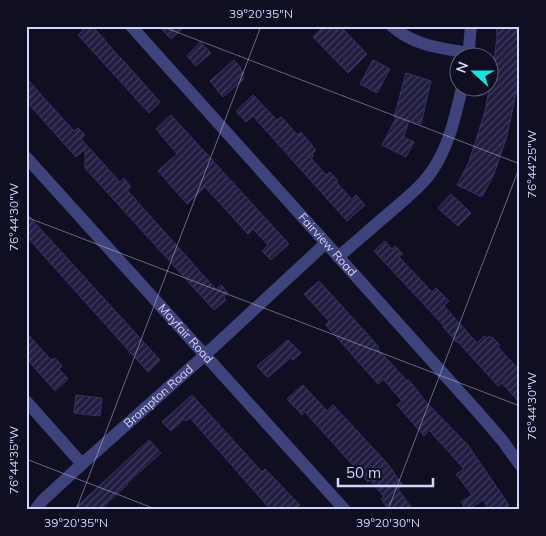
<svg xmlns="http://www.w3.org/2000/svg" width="546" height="536" viewBox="0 0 546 536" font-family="Mulish,sans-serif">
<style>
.building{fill:url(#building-hatch);stroke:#36316a}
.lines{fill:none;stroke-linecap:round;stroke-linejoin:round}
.minor{stroke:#3f437b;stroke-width:12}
.ticks{fill:none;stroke:#d3d3fb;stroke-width:1;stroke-opacity:0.45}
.labels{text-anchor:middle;stroke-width:4;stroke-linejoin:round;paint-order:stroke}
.street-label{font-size:12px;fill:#d3d3fb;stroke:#100f21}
.neatline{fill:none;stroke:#d3d3fb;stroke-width:2}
.ticks-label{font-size:12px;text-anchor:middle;fill:#d3d3fb}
</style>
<defs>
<pattern id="building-hatch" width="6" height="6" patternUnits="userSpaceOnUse" patternTransform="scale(1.25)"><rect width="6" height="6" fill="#201d40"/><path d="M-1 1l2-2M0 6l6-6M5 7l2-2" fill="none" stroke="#403d5c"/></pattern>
</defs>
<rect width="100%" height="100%" fill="#100f21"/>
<g class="building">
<path d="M87,26h5l12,13 15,18h1l40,45 -11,11 -71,-78z"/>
<path d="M159,26h26l-14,13z"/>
<path d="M324,26h16l27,28 -19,19 -35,-36z"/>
<path d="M496,26h24v48l-13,62 -13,38 -12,23 -25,-12 12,-23 16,-51 8,-42 4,-33z"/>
<path d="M200,42l11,11 -15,13 -9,-10z"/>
<path d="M234,60l7,8 -1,1 4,4 -2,3 2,3 -21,18 -13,-16z"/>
<path d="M373,60l17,9 -13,24 -17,-9z"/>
<path d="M406,73l25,8 -10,43 -12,-4 -5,17 10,5 -8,15 -24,-12 14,-27 -2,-1z"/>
<path d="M26,78l48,53 4,-3 7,7 -4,4 39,43 4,-4 7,9 -4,3 85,95 4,4 5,-4 7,8 -4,4 2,3 -12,10 -129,-142v-19l-9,8 -50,-56z"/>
<path d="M253,95l24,25 4,-3 17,18 3,-3 15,18 -4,4 2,2 -3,2 15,17 4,-3 8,9 -2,1 16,17 4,-4 9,10 -18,16 -94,-105 -7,6 -10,-11z"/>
<path d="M171,115l118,129 -18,16 -9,-9 6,-6 -15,-16 -5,5 -43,-47 -18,17 -29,-33 19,-17 -21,-25z"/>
<path d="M451,194l20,19 -13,13 -20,-18z"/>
<path d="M26,213l134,147 -12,12 -122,-136z"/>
<path d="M385,241l7,8 3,-3 8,8 -4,3 33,35 4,-4 13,13 -5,5 33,37 7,-7 3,2 2,-2 2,2 1,-1 8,8 -2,2 22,24v32l-18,-20 -4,3 -41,-45 -1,1 -4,-5 -9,-10 1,-1 -70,-75z"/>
<path d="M319,281l60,66 -2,1 30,33 1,-2 18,23 41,42 42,61 -8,5h-12l-6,-10 -15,10h-2l-5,-8 11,-7 -16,-21 8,-5 -35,-39 -5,6 -27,-31 5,-4 -19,-22 -5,5 -52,-59 3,-4 -25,-27z"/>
<path d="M26,332l25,28 4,-2 7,8 -3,3 9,10 -13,12 -29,-33z"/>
<path d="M288,340l13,13 -8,7 -1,-3 -24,20 -2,-1 -9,-10z"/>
<path d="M303,385l24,26 6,-6 54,58 16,22 -5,4 15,21h-24l-8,-11 3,-2 -14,-17 -2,2 -63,-70 -3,3 -15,-16z"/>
<path d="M76,395l26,3 -2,18 -26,-3z"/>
<path d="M192,395l70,77 3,-3 35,36 -6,5h-23l-81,-92 -4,3 -2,-2 -13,12 -9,-9z"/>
<path d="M149,440l12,13 -34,30 1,1 -28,26h-27z"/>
</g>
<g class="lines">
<g class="minor">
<path id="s1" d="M131,26l345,384 26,30 18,25"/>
<path d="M392,26c22,20 49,22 77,27"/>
<path d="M468,58l3,-32"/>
<path id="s2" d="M26,157l319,353"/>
<path d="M338,257c17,-14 33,-29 50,-43 18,-16 39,-31 50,-53 13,-23 18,-49 24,-73"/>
<path d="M26,401l56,63"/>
<path id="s3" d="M35,510l8,-10 39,-36 123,-109 121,-112"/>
</g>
</g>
<path class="ticks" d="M161,26l359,138M26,217l494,189M26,459l132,51M76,510l185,-484M388,510l132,-344"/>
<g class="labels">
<g class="street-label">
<text dy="4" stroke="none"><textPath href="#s1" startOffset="294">Fairview Road</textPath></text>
<text dy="4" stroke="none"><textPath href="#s2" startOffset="238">Mayfair Road</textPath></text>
<text dy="4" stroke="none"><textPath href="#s3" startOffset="168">Brompton Road</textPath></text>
</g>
</g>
<rect width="546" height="536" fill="none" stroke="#100f21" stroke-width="55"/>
<g transform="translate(474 72) rotate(291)"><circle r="24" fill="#100f21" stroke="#5e5d78"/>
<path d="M0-4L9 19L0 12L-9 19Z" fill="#15e5e2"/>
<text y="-8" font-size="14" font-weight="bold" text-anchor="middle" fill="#d3d3fb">N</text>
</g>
<path d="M338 478v8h95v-8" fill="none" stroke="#d3d3fb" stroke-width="2.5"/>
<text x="346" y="478" font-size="15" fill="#d3d3fb" stroke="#100f21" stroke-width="4" paint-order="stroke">50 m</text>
<rect x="28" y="28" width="490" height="480" class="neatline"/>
<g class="ticks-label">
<text x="261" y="18">39°20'35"N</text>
<text transform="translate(532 164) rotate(-90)" y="4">76°44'25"W</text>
<text transform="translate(14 217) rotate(-90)" y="4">76°44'30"W</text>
<text transform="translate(532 406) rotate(-90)" y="4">76°44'30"W</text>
<text transform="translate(14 460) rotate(-90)" y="4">76°44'35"W</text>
<text x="76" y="527">39°20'35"N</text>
<text x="388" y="527">39°20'30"N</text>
</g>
</svg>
